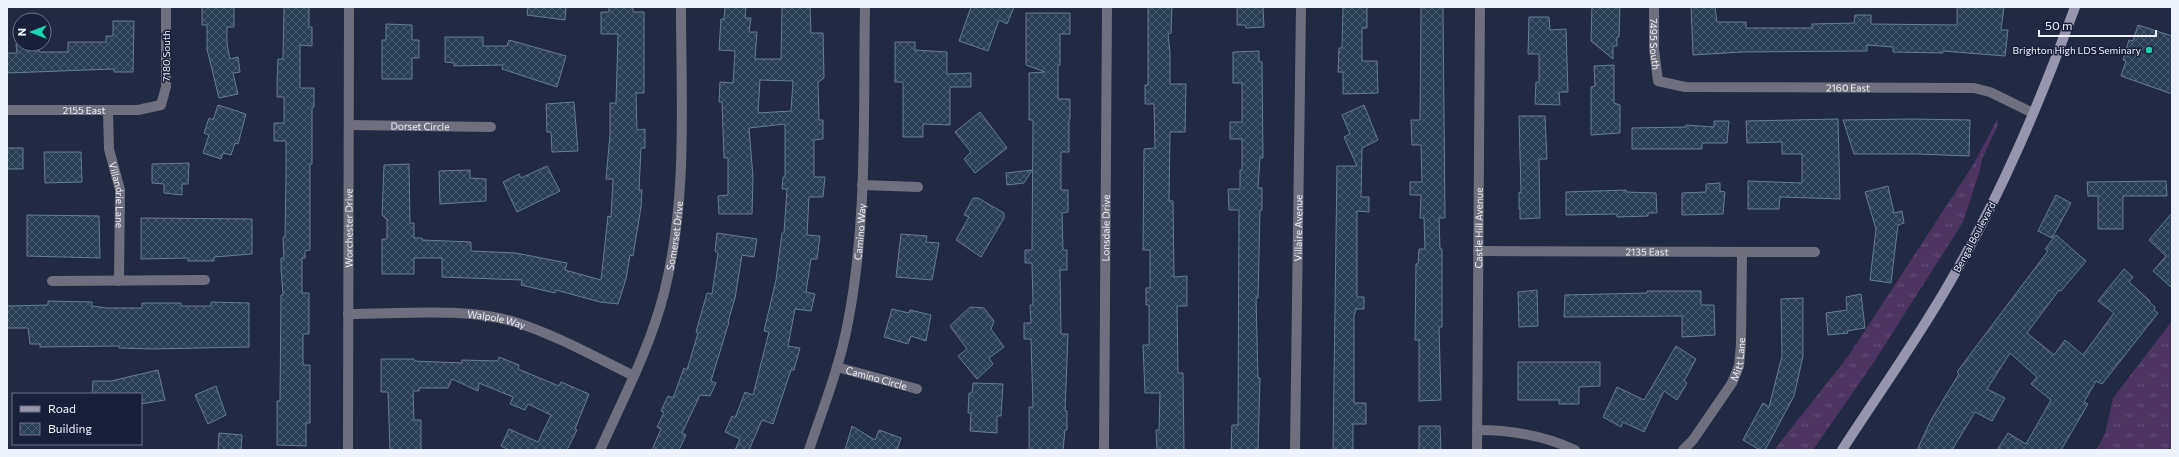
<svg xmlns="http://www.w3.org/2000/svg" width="2179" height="457" viewBox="0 0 2179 457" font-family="Commissioner,sans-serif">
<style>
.grass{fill:url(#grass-tufts)}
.building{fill:url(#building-cross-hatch);stroke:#667d97;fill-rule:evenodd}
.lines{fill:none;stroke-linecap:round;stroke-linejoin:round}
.minor{stroke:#706f7d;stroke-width:10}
.secondary{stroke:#9896ac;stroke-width:10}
.poi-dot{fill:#1ad5b2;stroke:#181f38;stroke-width:1.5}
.labels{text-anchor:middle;stroke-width:3;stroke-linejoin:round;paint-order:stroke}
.street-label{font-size:10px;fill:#eef2fc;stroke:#181f38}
.poi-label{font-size:10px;fill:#eef2fc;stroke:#181f38;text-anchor:end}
</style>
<defs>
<pattern id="grass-tufts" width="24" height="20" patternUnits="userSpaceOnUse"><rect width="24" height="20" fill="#4d3462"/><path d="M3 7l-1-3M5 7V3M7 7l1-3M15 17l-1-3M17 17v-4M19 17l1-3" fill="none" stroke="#675279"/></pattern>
<pattern id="building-cross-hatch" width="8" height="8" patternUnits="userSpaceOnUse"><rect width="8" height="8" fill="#2a3f56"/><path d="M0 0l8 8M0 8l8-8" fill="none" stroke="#495b6f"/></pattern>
</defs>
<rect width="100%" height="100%" fill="#212943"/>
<g class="grass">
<path d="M1998,118l-1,9 -15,32 -2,11 -17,52 -89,140 -61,88h-39l75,-95 124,-190z"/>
<path d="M2172,321v129h-76l9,-16 8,-36z"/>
</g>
<g class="building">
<path d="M206,7h28v20h-7v17l3,15 8,-2 2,15 -7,1 5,21 -19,4 -12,-49v-24h-5v-17z"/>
<path d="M284,7h25v20h3v19l-12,-1v43h14v19h-2v57h-2v86l-5,1v7h-3v35h7v41h-6v31h7v58h-4v23l-29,-1v-44h3l1,-106h2l-2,-27v-10h3l-1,-21h2l1,-62v-34h-12v-18h10v-26h-7v-15l1,-23h5z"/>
<path d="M528,7h38l-1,13 -38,-5z"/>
<path d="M609,7h24v5h11v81h-8l1,37 8,-1v19h-4l-2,42h3l-1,17 -8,49 -3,-1 -4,24 -8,25 -18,-2 -44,-12 -1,3 -34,-8 1,-5 -80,-3v-19h-28v16h-32v-35h5v-19l-5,-5 2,-50 25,-1 1,59h4v15h8v2l49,2v9l45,2 51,10 -2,7 36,10 7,-64 3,1 2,-38h-7l4,-44v-32h6l2,-69h-17v-22h8z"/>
<path d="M725,7h21l-1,11h6l-2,14h8l-2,27h26l1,-52h28l1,26h12l1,45 -6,4 1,38h4v19l-9,1v37h11l-2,20h-14l-2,38 13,1 -3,23h-6l-5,33 9,2 -4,17 -16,-2 -7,37 12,2 -6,22h-3l-18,54 -11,-4 -13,30h-14l5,-11 -15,-7 7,-16 3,2 10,-26 8,3 16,-63 -5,-1 12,-51 6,-47h2l3,-44h-5l1,-12h2v-53l-36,4 4,49 -1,37h-33l-1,-18 10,-1v-37h-4l-2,-56h-3l1,-20 13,1 2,-32 -16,-1 2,-31h3zM760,80l33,1 -2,30 -33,2z"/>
<path d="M971,7h43l-7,17 -8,-4 -11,31 -29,-10z"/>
<path d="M1148,7h24l-1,26 -3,1 2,19v31h16l-1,48h-15l-1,69h4l1,76 13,-1v30h-10l1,67h5l1,77h-27l-1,-20h3l1,-37h-15l-2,-48h6v-40h-3v-17h4v-38h-7l1,-101 11,-1 -1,-44h-9v-19h3z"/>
<path d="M1237,7h26l1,20 -18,1 -1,-3h-8z"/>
<path d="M1343,7h24v21h-5v33h15l1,32 -35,1v-22h-5l1,-24h3z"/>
<path d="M1421,7h22l2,211h-6l1,31h2v78h-3l2,73 -22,1v-61h-4l1,-76h2l1,-15h6l-1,-31h-4l1,-23h-11v-13h12l-1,-37h-9l-1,-25h9z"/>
<path d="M1592,7h28l-1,30h-2v9h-4v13l-22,-18z"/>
<path d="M1691,7h24l2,15h29v6h66v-4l42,-1 1,-8h16v9l86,1v-18h47l-3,23h7l-3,26 -62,-5v2l-50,-1v-5l-26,-2v6l-125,1 -49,3z"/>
<path d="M1026,13h44v21h-10v31h-2v34h12v20h-1v33h-8v38h7v22l-6,1 1,37h4v20h-7l1,64h7l-3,77h2v19h-2l-2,20h-34v-43h4l-2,-68h-7v-16h7l-1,-18h3l-1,-42h-7v-13h7l1,-130h-4v-47l16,-1 -19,-7z"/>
<path d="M1529,17h20l1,13 16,-1 2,63h-9l1,13 -25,-1 1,-22h3v-28h-11z"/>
<path d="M113,21h21l-1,51h-19v-3l-107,4v-20h10l-1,-9h23v8h29v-10h38v-6h7z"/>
<path d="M386,24l26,1v15h7v18h-7v21h-30v-39h4z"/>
<path d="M2138,25l34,11v58l-51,-18 5,-15 -3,-1 6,-20 4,1z"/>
<path d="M445,37h38v9h24l2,-6 57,16 -9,31 -55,-18 1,-4 -49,1v-3l-9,-1z"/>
<path d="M895,42h20v8l32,2v22l24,-1v14h-21v38l-27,-1v13h-20v-55h-8z"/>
<path d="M1259,51v10l3,1 1,96h-3l-2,30h4v22h-2l-2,88h-2l2,80h2l-2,72h-27l1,-25h6l1,-215h-10l-1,-21h12v-19h2v-31h-12v-17h12v-39h-9v-31z"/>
<path d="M1614,65v38l6,2v28l-29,2v-48l4,-1 -1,-20z"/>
<path d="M574,102l4,49 -26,1 -1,-20h-4l-1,-28z"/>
<path d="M218,105l28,9 -8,30 -3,-1 -4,12 -8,-2 -2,6 -18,-6 6,-18 -5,-2 5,-15 4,2z"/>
<path d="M1364,105l14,35 -16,8 -1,49h8v15l-12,-1v86h7v12h-8l-2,7v87h12v21h-13v26h-20l4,-284h20l-13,-29 6,-3 -8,-19z"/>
<path d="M980,112l27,36 -32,25 -11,-14 7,-7 -16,-20z"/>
<path d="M1519,116h26l2,43h-8l1,59 -20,1v-10h-1v-17l2,1z"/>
<path d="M1838,119l2,80 -60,-2 -1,12h-31v-28l54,2v-29h-20v-12l-35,1 -1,-22z"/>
<path d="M1911,119l59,1 -1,36 -52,-2h-63l-11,-34z"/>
<path d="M1714,121h15l-2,22h-25v6h-70v-21l54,-1v-2l28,2z"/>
<rect x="7" y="148" width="16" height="21"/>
<path d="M44,152h37l1,30 -37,1z"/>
<path d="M189,163l-1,21h-6v11l-18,-2v-9l-12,-1v-19z"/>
<path d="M547,166l13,25 -43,21 -14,-30 16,-8 2,4z"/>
<path d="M470,170v8l16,1v22l-46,3 -1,-33z"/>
<path d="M1032,170l-8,13 -17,2 -1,-12z"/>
<path d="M2166,181l1,15h-44v33h-25v-33h-10l-1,-14z"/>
<path d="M1720,183v8l5,1 -2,22 -41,1v-22l24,-1v-8z"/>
<path d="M1888,186l6,27 8,-2 2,12 -6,2 -7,58 -21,-3 6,-51 -11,-37z"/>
<path d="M1626,190v2l30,1 1,20h-9v3l-31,1v-3l-51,1v-23z"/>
<path d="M2056,195l15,8 -19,35 -14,-7z"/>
<path d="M973,198h5l26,15v5l-23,39 -25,-17 13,-23 -5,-2z"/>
<path d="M2172,213v75l-19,-17 13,-15 -17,-16z"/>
<path d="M27,215l72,1 1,42 -73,-2z"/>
<path d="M141,218l111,1v35l-38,3v4h-26v-3l-47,1z"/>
<path d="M717,233l40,6 -3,18 -12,-2 -7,43 -7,24h1l-18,59 5,2 -6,13 -10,-1 -18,38 4,2 -7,15h-27l9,-21 -4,-2 7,-15 -3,-1 7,-15 5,2 11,-30 3,2 11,-37 -2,-1 11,-39 5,1 6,-41 -3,-2z"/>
<path d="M901,234l26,2 -1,6 13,1 -7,37 -36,-3z"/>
<path d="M2056,235l30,26 -25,30 -2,-1 -32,43 27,22 11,-15 18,15 31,-42 -16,-12 26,-32 9,8 -4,5 21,19 -1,1 6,5 -1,3 4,3 -56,71 -6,-3 -12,21 4,2 -27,46h-64l11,-17 18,11 25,-44 -20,-16 6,-7 -27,-24 -23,36 18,9 -13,23 -17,-9 -23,38h-35l14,-30 28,-46 -2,-2 91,-121 -3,-2z"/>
<path d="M1537,290l1,36 -19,1 -1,-35z"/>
<path d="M1647,291h54v14h13l1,30 -33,2v-21l-118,1 1,-22 82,-2z"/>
<path d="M1861,294l4,34 -18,3 1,2 -20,2 -2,-22 21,-3 -1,-13z"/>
<path d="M1803,298v58l-9,40 -29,54h-5l-17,-10 20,-37 6,4 13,-51 -1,-57z"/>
<path d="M48,301l44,1v4l15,2h35v-5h39v3h30v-4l38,1v44l-97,2 -33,-1v-2l-79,1v-3h-10l-2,-16h-21v-22l41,-1z"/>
<path d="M970,307l14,1 10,13 -3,8 13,18 -15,11 4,6 -16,15 -19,-23 9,-7 -17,-23z"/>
<path d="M892,309l17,4 1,-3 21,5 -5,26 -15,-5 -3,8 -24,-7z"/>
<path d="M1676,346l20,13 -12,22 3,2 -10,17 -13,-9 -20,41 -21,-10 -2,5 -18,-10 14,-30 27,13z"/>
<path d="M499,357l20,8 -1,4 41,17 2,-4 28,12 -14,35 2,1 -10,20h-58l-8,-4 8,-17 29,13 13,-27 -23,-11 -3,6 -15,-6 3,-7 -34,-14 -1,8 -26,-12 -4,9h-29v3h-6l1,29h7v30h-31l-2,-58h-7v-33h33v2l48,2v-3l36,1z"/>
<path d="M1518,362h82v24l-21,1v17h-20v-4h-41z"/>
<path d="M158,370l7,30 -24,4v-10h-49l1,-13h18z"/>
<path d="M973,383l30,1 -2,32h-4v17l-27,-2 1,-18h-3l1,-20h3z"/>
<path d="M216,386l10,29 -18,9 -13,-29z"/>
<path d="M852,426l23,14 4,-10 22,8 -4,12h-52z"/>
<path d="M1419,426h21l1,24h-22z"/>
<path d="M219,433l23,2 -1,15h-23z"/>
</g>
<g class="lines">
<g class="minor">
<path id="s1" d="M1654,7v42l4,32 27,6 289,1 16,4 43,21"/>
<path id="s2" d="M7,110h131l23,-5 5,-18v-80"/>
<path id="s3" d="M108,110l1,39 11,41 -1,91"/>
<path id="s4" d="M349,125l142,2"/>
<path d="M862,185l56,2"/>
<path id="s5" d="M1478,251l337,1"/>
<path d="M52,281l153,-1"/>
<path id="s6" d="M348,314c53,0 116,-7 167,8 41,13 80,35 119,54"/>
<path id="s7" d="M837,367l80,22"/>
<path d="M1477,430c35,0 66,5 98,20"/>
<path id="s8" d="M348,450l1,-443"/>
<path id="s9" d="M600,450c23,-51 50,-102 64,-157 24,-93 17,-191 17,-286"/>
<path id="s10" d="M809,450c14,-42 31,-84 39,-128 20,-103 15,-211 17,-315"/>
<path id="s11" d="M1104,450l3,-443"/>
<path id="s12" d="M1295,450l6,-443"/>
<path id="s13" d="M1477,450l3,-443"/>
<path id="s14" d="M1683,450l10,-10 39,-57 7,-17 2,-22 1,-92"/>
</g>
<path class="secondary" d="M1842,450c36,-56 75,-110 108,-168 51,-87 90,-180 125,-275"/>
</g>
<circle class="poi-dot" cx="2149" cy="50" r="4"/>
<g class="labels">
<g class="street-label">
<text dy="4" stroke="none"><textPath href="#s1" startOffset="37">7495 South</textPath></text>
<text transform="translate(166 56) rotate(-90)" y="4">7180 South</text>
<text dy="4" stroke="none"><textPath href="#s1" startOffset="265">2160 East</textPath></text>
<text dy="4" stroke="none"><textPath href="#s2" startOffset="77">2155 East</textPath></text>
<text dy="4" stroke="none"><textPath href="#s4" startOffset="71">Dorset Circle</textPath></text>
<text dy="4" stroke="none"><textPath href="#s3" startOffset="86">Villandrie Lane</textPath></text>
<text dy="4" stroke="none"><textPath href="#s8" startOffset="222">Worchester Drive</textPath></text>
<text dy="4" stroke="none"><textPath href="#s12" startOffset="222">Villaire Avenue</textPath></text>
<text dy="4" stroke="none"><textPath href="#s11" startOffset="222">Lonsdale Drive</textPath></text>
<text dy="4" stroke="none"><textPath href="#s13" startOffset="222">Castle Hill Avenue</textPath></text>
<text dy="4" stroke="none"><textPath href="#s10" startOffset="225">Camino Way</textPath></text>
<text dy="4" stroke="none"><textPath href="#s9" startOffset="228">Somerset Drive</textPath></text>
<text transform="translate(1974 237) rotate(-62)" y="4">Bengal Boulevard</text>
<text dy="4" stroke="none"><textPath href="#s5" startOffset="169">2135 East</textPath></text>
<text dy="4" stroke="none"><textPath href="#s6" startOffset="149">Walpole Way</textPath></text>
<text dy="4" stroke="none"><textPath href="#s14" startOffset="108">Mitt Lane</textPath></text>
<text dy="4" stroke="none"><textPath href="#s7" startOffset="41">Camino Circle</textPath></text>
</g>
<g class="poi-label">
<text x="2141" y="54">Brighton High LDS Seminary</text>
</g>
</g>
<rect width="2179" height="457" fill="none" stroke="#eef2fc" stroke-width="16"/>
<rect x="12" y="393" width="130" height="52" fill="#181f38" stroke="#6e7386"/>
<rect x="20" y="406" width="20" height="6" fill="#9896ac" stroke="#6e7386"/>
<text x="48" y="413" font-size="12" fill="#eef2fc">Road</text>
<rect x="20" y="423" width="20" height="12" fill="url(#building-cross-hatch)" stroke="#6e7386"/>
<text x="48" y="433" font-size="12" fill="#eef2fc">Building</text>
<g transform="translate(32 32) rotate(270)"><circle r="19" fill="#181f38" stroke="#6e7386"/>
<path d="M0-3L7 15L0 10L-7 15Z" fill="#1ad5b2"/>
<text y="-6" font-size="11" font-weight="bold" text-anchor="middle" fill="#eef2fc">N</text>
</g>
<path d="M2039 30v6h117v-6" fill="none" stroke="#eef2fc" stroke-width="2"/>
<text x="2045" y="30" font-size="12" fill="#eef2fc" stroke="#181f38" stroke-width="3" paint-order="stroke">50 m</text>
</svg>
